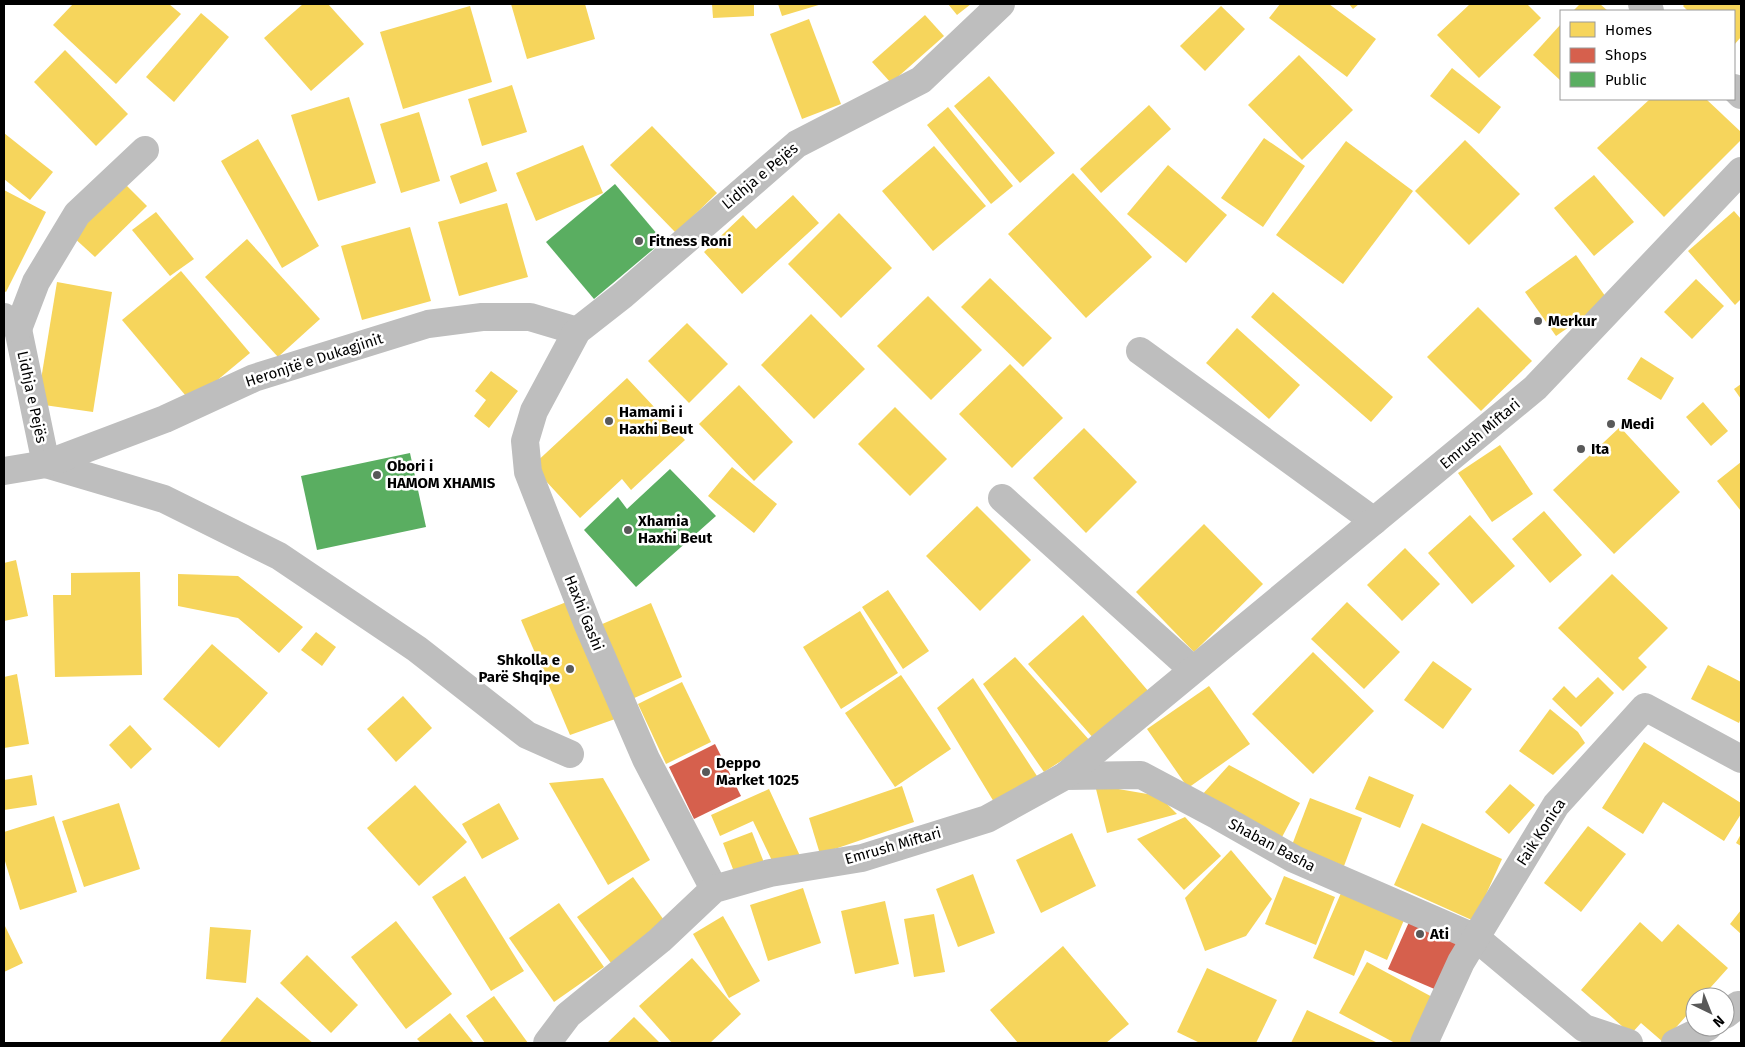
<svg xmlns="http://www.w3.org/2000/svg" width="1745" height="1047" viewBox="0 0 1745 1047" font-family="'Fira Sans',sans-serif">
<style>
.homes{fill:#f6d55c}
.shops{fill:#d6604d}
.public{fill:#5aae61}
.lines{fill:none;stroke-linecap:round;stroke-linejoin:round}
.minor{stroke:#bebebe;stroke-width:28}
.poi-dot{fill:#595959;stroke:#fff;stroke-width:2}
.labels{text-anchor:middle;stroke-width:5;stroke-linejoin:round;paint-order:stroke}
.street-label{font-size:15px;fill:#000;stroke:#fff}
.poi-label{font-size:15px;font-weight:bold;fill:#000;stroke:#fff;text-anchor:start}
</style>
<rect width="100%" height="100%" fill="#fff"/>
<g class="homes">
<path d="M73,4h96l12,10 -65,70 -63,-59z"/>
<path d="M303,4h25l36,40 -53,47 -47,-53z"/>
<path d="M511,4h74l10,35 -68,20z"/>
<path d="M712,4h42v12l-41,2z"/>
<path d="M778,4h44l-40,12z"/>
<path d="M948,4h23l-14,11z"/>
<path d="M1280,4h49l47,35 -29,38 -78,-59z"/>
<path d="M1349,4h10l-6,5z"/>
<path d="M1470,4h57l14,14 -62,60 -42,-43z"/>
<path d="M1580,4h20l8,7h-35z"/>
<path d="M1685,4h56v33l-7,8v-34h-46l-5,-5z"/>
<path d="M470,6l22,76 -89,27 -23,-77z"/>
<path d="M1221,6l24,23 -40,42 -25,-25z"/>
<path d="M201,13l28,24 -55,65 -28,-25z"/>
<path d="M925,15l19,21 -53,47 -19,-21z"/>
<path d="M809,19l32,85 -39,15 -32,-85z"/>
<path d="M1561,24v57l-28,-26z"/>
<path d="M65,50l63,64 -32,32 -62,-64z"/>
<path d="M1299,55l54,55 -51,50 -54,-55z"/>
<path d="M1452,68l49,39 -22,27 -49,-38z"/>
<path d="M989,76l66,77 -35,30 -66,-77z"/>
<path d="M512,85l15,47 -45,14 -14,-47z"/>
<path d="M349,97l27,86 -58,18 -27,-86z"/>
<path d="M1650,99h56l35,33v8l-77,77 -67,-69z"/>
<path d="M1149,105l22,24 -70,64 -21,-24z"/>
<path d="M948,107l65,79 -22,18 -64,-79z"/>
<path d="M419,112l21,69 -39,12 -21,-69z"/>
<path d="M652,126l65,67 -41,40 -66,-68z"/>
<path d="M4,133l49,39 -23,28 -26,-21z"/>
<path d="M1264,138l41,28 -42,61 -42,-29z"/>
<path d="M258,139l61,107 -37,22 -61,-107z"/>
<path d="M1465,140l55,54 -51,51 -54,-54z"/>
<path d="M1346,141l67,50 -70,93 -67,-49z"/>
<path d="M583,145l20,48 -67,28 -20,-48z"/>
<path d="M934,146l52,60 -53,45 -51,-60z"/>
<path d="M487,162l10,29 -37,13 -10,-28z"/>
<path d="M1168,165l59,50 -41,48 -59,-49z"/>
<path d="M1073,173l79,84 -66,61 -78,-84z"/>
<path d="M1594,175l40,47 -40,34 -40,-48z"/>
<path d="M126,185l21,21 -52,51 -23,-21z"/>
<path d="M4,190l42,22 -40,80 -2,-1z"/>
<path d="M793,195l26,28 -77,71 -38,-42 39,-37 13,14z"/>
<path d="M507,203l21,74 -69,19 -21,-74z"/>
<path d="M1734,211l7,8v80l-6,6 -47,-54z"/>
<path d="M156,212l38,47 -24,17 -38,-46z"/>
<path d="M839,213l53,55 -51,50 -53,-54z"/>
<path d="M410,227l21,74 -69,19 -21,-74z"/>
<path d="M247,239l73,80 -42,38 -73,-80z"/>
<path d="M1576,255l32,45 -52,36 -31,-44z"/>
<path d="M181,271l69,82 -59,49 -69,-82z"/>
<path d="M990,278l62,60 -29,29 -62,-60z"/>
<path d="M1696,279l28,27 -32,33 -28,-27z"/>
<path d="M57,282l55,10 -19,120 -56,-8z"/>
<path d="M1273,292l120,105 -22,25 -120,-105z"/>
<path d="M928,296l54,54 -51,50 -54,-54z"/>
<path d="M1478,307l54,54 -51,50 -54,-54z"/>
<path d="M811,314l54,55 -51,50 -53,-54z"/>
<path d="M687,323l41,41 -39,39 -41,-42z"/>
<path d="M1237,328l63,57 -31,34 -63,-56z"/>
<path d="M1641,357l33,21 -13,22 -34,-21z"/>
<path d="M1010,364l53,54 -51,50 -53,-54z"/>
<path d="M491,371l27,20 -29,37 -15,-12 12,-16 -11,-9z"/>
<path d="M627,378l58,62 -54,50 -9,-11 -42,39 -48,-52z"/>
<path d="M1741,384v15l-7,-10z"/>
<path d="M739,385l54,57 -39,39 -55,-57z"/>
<path d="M1703,402l25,29 -17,15 -25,-29z"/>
<path d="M895,407l52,52 -37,37 -52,-52z"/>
<path d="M1620,427l60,65 -66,62 -61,-64z"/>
<path d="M1084,428l53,54 -51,51 -53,-55z"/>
<path d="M1500,445l33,49 -41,28 -34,-49z"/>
<path d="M1741,462v49l-24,-30z"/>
<path d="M732,467l45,37 -23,29 -46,-37z"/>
<path d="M977,506l54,54 -51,51 -54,-55z"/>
<path d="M1544,511l38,44 -32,28 -38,-44z"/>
<path d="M1470,515l45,51 -43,38 -44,-51z"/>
<path d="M1204,524l59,60 -69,68 -58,-60z"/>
<path d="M1405,548l35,36 -38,37 -35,-36z"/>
<path d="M16,560l12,56 -24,5v-58z"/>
<path d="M140,572l2,103 -87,2 -2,-82h18v-22z"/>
<path d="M178,574l60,2 65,51 -24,26 -41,-35 -60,-12z"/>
<path d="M1612,574l56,54 -30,30 9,9 -24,24 -65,-63z"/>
<path d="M888,590l41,61 -26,18 -41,-62z"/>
<path d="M569,601l49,117 -48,17 -49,-115z"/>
<path d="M1347,602l53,50 -36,37 -53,-50z"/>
<path d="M651,603l31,74 -50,22 -32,-74z"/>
<path d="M860,611l38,62 -57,36 -38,-62z"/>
<path d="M1083,615l66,77 -54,48 -67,-76z"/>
<path d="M316,632l20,15 -14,19 -21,-16z"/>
<path d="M212,644l56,49 -49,55 -56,-49z"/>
<path d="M1313,652l61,59 -61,63 -61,-60z"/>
<path d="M1015,657l76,85 -47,30 -61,-88z"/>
<path d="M1433,661l39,28 -29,40 -39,-29z"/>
<path d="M1708,665l33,17v36l-2,5 -48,-24z"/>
<path d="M17,674l12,70 -25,4v-71z"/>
<path d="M901,675l50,74 -56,38 -50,-74z"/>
<path d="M1598,677l16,16 -33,34 -29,-28 12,-13 12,12z"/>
<path d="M973,678l64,98 -43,26 -57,-94z"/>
<path d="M682,682l29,60 -45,22 -28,-60z"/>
<path d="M1209,686l41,58 -62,44 -41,-59z"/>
<path d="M403,696l29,32 -36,34 -29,-33z"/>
<path d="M1550,709l28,23 7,11 -32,32 -34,-24z"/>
<path d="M130,725l22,24 -21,20 -22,-24z"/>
<path d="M1644,742l97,61v11l-17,27 -61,-39 -20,32 -41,-26z"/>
<path d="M1229,765l71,38 -19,36 -80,-43z"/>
<path d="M32,775l5,30 -33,5v-30z"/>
<path d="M1369,776l45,19 -14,33 -45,-19z"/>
<path d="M603,778l47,82 -42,25 -59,-102z"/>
<path d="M1510,784l25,21 -26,29 -24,-22z"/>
<path d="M415,785l52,57 -48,44 -52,-58z"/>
<path d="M1095,785l64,11 18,18 -70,19z"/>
<path d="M902,786l12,36 -94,32 -11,-36z"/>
<path d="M769,789l31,67 -25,11 -22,-46 -33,15 -9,-21z"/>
<path d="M1310,798l52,20 -18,48 -52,-21z"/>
<path d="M119,803l21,66 -56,18 -22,-66z"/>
<path d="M499,803l20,36 -37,20 -20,-35z"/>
<path d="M54,816l23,76 -57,18 -16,-52v-26z"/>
<path d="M1185,817l36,39 -37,34 -47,-51z"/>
<path d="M1422,823l80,36 -28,62 -80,-36z"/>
<path d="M1588,826l38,28 -45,58 -37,-29z"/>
<path d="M752,832l13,33 -29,12 -13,-34z"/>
<path d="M1072,833l24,53 -55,27 -25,-53z"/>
<path d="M1741,834v12l-5,-3z"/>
<path d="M1231,850l41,49 -26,37 -41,15 -20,-53z"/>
<path d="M973,874l22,59 -37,14 -22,-58z"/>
<path d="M465,876l59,95 -33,20 -59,-94z"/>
<path d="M1284,876l51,21 -19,48 -51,-21z"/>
<path d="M633,877l33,46 -55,40 -34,-46z"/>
<path d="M803,888l18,55 -53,18 -18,-56z"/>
<path d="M1341,893l63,27 -17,40 -22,-10 -11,26 -41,-18z"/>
<path d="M885,901l14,63 -44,10 -14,-63z"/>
<path d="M559,903l45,64 -50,35 -45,-64z"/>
<path d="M1741,910v24l-11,-10z"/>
<path d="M934,914l11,58 -31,5 -10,-58z"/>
<path d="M723,916l37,65 -31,17 -36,-64z"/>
<path d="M396,921l56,73 -46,35 -55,-72z"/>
<path d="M1640,922l22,20 16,-18 50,44 -26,29h-7v9l-32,36 -22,-19 -10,11 -50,-44z"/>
<path d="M4,924l19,39 -19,9z"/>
<path d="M210,927l41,3 -5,53 -40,-4z"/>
<path d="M1063,946l66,78 -23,19h-88l-28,-33z"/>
<path d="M307,955l51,50 -27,28 -51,-50z"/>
<path d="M692,958l49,56 -31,29h-38l-33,-37z"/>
<path d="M1367,962l69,37 -24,44h-17l-56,-30z"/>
<path d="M1207,968l70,32 -21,43h-56l-23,-11z"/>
<path d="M494,996l34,47h-43l-19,-27z"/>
<path d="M257,997l56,46h-94z"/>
<path d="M1307,1010l71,33h-87z"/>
<path d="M450,1013l24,30h-53l-4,-4z"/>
<path d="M634,1017l26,26h-53z"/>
</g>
<g class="shops">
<path d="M715,744l26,52 -47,23 -25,-52z"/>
<path d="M1409,922l51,22 -21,47 -51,-22z"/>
</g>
<g class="public">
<path d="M615,184l48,57 -69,58 -48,-57z"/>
<path d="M410,453l16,74 -109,23 -16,-74z"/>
<path d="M670,469l46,47 -80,71 -52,-57 34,-33 9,12z"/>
</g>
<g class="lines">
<g class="minor">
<path d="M1642,4l8,7"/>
<path d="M1734,88l7,7"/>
<path d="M4,317l14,12 28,135 118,35 115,57 138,93 110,86 43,19"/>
<path d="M18,329l18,-47 41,-68 68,-64"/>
<path d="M1140,351l234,170"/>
<path d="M4,471l42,-7 119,-45 89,-41 174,-54 54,-7h48l47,14"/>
<path d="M1002,498l190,171"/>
<path d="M1065,776l76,-1 77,41 76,43 182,79 108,90 45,15"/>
<path d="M714,889l-68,-130 -58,-134 -60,-153 -3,-31 9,-30 43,-80 46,-36 174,-151 124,-64 80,-76"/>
<path d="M1725,1015l13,-10"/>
<path d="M547,1043l21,-28 92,-75 54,-51 56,-16 92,-15 125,-39 78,-43 470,-388 206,-217"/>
<path d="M1424,1043l37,-81 95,-157 89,-98 96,52"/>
<path d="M1675,1043l33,-16"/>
</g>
</g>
<g class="poi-dot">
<circle cx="639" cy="241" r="5"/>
<circle cx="1538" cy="321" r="5"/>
<circle cx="609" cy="421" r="5"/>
<circle cx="1611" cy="424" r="5"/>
<circle cx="1581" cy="449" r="5"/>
<circle cx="377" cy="475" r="5"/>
<circle cx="628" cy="530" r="5"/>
<circle cx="570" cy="669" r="5"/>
<circle cx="706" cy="772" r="5"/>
<circle cx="1420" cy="934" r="5"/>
</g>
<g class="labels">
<g class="street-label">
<text transform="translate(760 176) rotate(-40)" y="5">Lidhja e Pejës</text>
<text transform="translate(314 360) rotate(-18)" y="5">Heronjtë e Dukagjinit</text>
<text transform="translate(32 397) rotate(78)" y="5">Lidhja e Pejës</text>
<text transform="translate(1480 434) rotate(-40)" y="5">Emrush Miftari</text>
<text transform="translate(584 613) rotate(68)" y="5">Haxhi Gashi</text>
<text transform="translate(1541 832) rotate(-57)" y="5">Faik Konica</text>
<text transform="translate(1272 845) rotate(28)" y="5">Shaban Basha</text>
<text transform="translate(893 846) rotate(-16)" y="5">Emrush Miftari</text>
</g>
<g class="poi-label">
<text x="649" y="246">Fitness Roni</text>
<text x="1548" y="326">Merkur</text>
<text x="619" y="417">Hamami i<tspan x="619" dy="17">Haxhi Beut</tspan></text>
<text x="1621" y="429">Medi</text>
<text x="1591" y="454">Ita</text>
<text x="387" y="471">Obori i<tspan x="387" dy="17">HAMOM XHAMIS</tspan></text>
<text x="638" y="526">Xhamia<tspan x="638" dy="17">Haxhi Beut</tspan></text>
<text x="560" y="665" text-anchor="end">Shkolla e<tspan x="560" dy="17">Parë Shqipe</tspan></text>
<text x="716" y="768">Deppo<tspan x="716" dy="17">Market 1025</tspan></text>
<text x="1430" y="939">Ati</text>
</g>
</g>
<rect width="1745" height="1047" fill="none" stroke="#000000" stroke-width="10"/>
<rect x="1560" y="10" width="175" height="90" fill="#ffffff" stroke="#999999"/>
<rect x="1570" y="22" width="25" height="15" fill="#f6d55c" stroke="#999999"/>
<text x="1605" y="35" font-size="15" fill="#000000">Homes</text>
<rect x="1570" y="48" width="25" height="15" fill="#d6604d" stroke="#999999"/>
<text x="1605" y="60" font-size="15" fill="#000000">Shops</text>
<rect x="1570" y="72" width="25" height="15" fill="#5aae61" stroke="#999999"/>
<text x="1605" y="85" font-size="15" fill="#000000">Public</text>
<g transform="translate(1710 1012) rotate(137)"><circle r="24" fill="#ffffff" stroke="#999999"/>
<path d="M0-4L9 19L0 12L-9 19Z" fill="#595959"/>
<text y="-8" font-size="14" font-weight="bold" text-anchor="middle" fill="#000000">N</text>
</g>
</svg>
